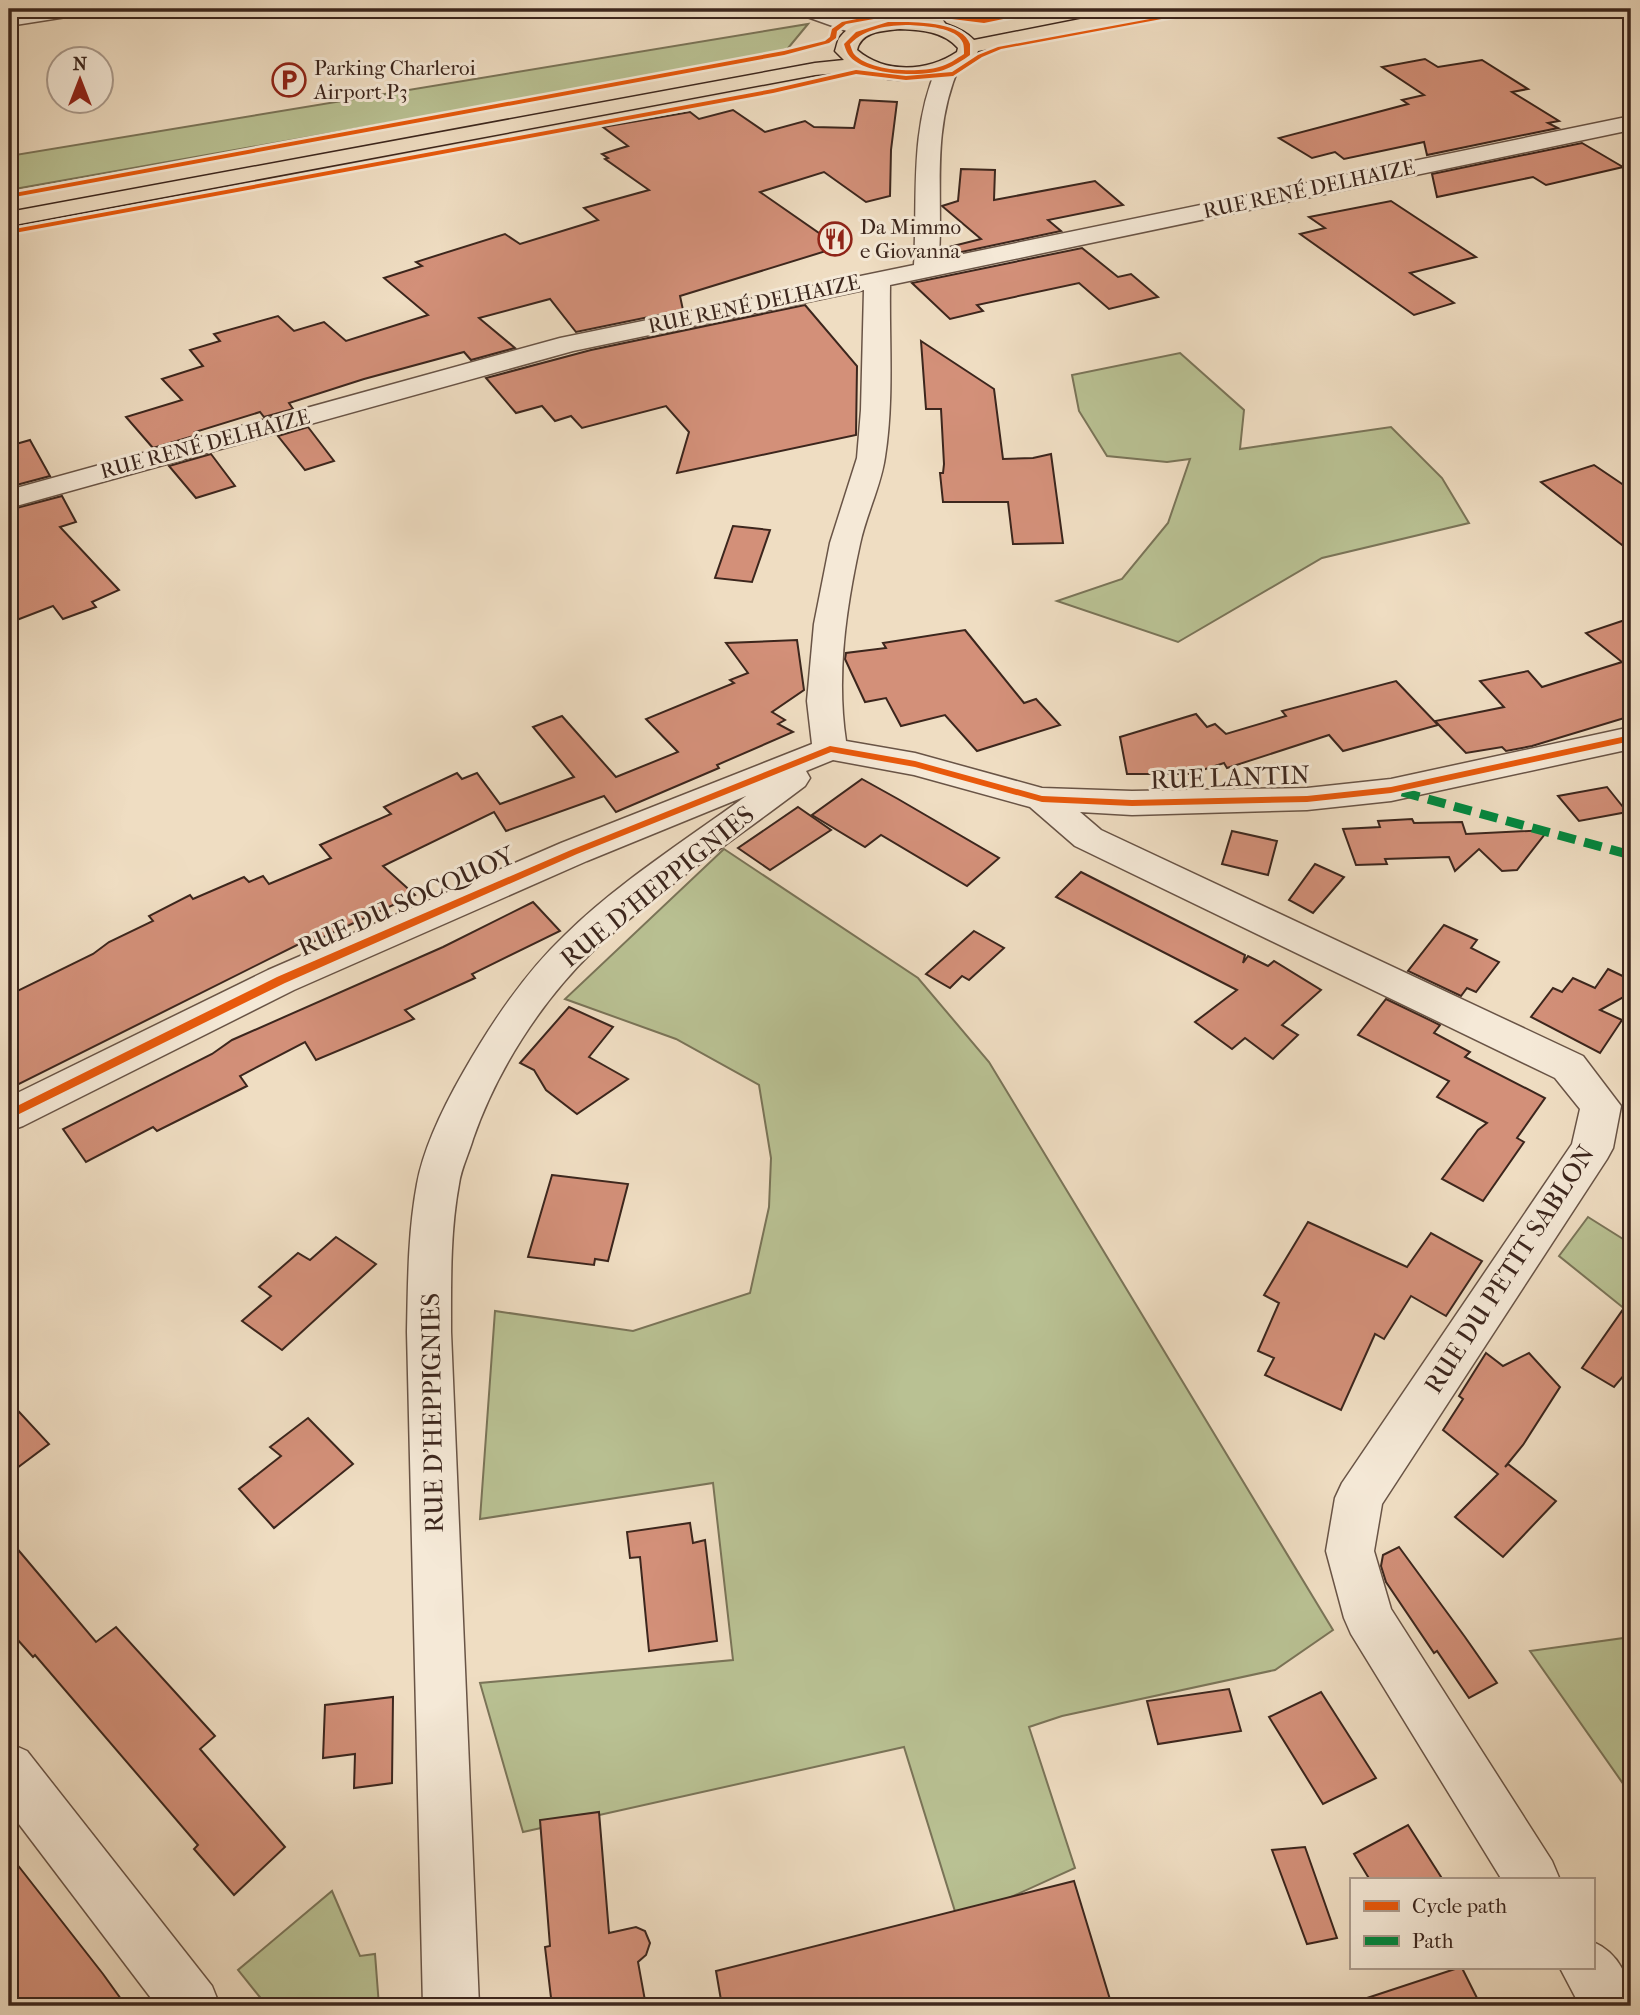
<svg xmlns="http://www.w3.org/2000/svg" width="1640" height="2015" viewBox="0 0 1640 2015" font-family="'IM FELL French Canon',serif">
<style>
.green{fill:#b9c193;stroke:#7a7458;stroke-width:2}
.building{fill:#d39079;stroke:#3c261d;stroke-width:2}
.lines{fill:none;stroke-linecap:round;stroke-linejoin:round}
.minor-casing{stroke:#695446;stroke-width:3}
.major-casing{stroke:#3c261d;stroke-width:3}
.highway-casing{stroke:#3c261d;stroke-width:3}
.minor{fill:#f5e9d7;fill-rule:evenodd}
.major{fill:#efddc2;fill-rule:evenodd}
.highway{fill:#efddc2;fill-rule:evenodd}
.quiet{stroke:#00873e;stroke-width:9;stroke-dasharray:18 9;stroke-linecap:butt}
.cycleway-casing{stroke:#f5e9d7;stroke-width:5}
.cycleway{fill:#e8590c;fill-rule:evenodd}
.labels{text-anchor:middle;stroke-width:6;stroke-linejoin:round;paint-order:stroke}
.far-poi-label{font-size:21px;fill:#3c261d;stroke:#f5e9d7;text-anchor:start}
.far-street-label{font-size:21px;fill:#3c261d;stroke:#f5e9d7}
.street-label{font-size:26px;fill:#3c261d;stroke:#f5e9d7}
</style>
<rect width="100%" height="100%" fill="#efddc2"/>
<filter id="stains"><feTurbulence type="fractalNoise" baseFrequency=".00286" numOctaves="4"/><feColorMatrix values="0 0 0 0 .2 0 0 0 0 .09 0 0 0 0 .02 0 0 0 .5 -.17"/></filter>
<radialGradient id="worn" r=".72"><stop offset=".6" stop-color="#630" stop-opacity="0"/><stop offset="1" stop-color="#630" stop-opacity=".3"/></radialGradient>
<g class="green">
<path d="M808,24l-24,29 -775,137v-34z"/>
<path d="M1180,353l64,57 -4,39 151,-22 51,51 27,45 -147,35 -144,84 -121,-41 65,-22 46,-56 22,-64 -23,3 -60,-6 -28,-45 -7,-36z"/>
<path d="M724,849l194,129 71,84 344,568 -58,40 -213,46 -33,11 46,141 -117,53 -54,-174 -381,85 -43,-149 253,-23 -20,-177 -233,36 15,-208 138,20 117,-38 19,-86 2,-49 -12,-73 -83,-46 -111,-40z"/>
<path d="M1588,1217l43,27v70l-72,-58z"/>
<path d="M1631,1637v158l-101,-144z"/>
<path d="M332,1891l28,65 15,-2 4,52h-112l-29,-36z"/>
</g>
<g class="building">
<path d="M1425,59l13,8 44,-7 46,29 -16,3 47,29 -11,2 10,5 -131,27 -3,-13 -80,17 -9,-7 -23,6 -33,-20 129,-34 -6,-4 22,-5 -42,-28z"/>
<path d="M860,100l37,2 -6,48 -1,46 -24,6 -42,-30 -64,20 79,55 -159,49 3,14 -107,22 -26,-33 -71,19 36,30 -44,12 -7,-8 -100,27 -75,24 4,6 -29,8 -4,-5 -65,20 2,3 -44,13 -27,-31 56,-17 -20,-21 41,-13 -13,-16 30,-9 -6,-7 64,-18 16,15 30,-9 22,19 82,-26 -44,-37 38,-12 -6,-4 89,-28 15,10 78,-24 -14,-12 65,-18 -44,-31 3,-1 -6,-4 26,-8 -25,-19 87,-15 9,7 34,-9 32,22 40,-11 9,6 40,1z"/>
<path d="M1582,143l41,24 -77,18 -13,-8 -96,20 -5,-23z"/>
<path d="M961,169l34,1 -1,30 101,-19 28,24 -75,15 13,11 -109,23 -7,-6 36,-9 -39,-33 16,-5z"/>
<path d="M1391,201l85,56 -66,16 44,30 -40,12 -114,-81 25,-6 -16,-11z"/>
<path d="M1082,248l36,29 13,-3 27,23 -49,12 -30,-26 -102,22 6,6 -33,8 -38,-36z"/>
<path d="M805,305l52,61 -1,69 -179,38 12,-41 -23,-26 -84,22 -11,-12 -16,5 -13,-15 -26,7 -30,-35 105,-28z"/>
<path d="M921,341l73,48 9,70 30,-1 18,-4 12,89 -50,1 -5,-42h-65l-3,-29h3l1,-9 -3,-55h-15z"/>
<path d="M308,427l26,34 -29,9 -27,-34z"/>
<path d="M30,440l20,36 -41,11v-41z"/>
<path d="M211,454l24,32 -39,12 -27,-32z"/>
<path d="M1594,465l37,25v62l-90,-70z"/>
<path d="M62,496l14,26 -16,5 59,63 -27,12 4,5 -33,12 -10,-13 -44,17v-113z"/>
<path d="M733,526l37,4 -18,52 -37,-4z"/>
<path d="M1631,618v98l-99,30 -26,5 -4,-4 -36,6 -31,-32 69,-14 -24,-26 48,-10 14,16 80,-25 -36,-29z"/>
<path d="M965,630l59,73 12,-4 24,26 -83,26 -32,-36 -44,11 -15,-28 -21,4 -20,-43 1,-6 40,-5 -3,-5z"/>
<path d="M797,640l7,50 -32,22 13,8 -7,4 15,8 -76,33 2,3 -103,44 -12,-16 -98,35 -12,-19 -111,54 32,29 -109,50 -3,-3 -294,147v-94l84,-41 16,-12 44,-21 -4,-5 41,-21 3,4 51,-22 5,5 14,-6 6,8 62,-26 -11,-13 71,-31 -7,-7 73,-34 5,6 15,-6 23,31 74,-27 -41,-50 29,-11 54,61 62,-25 -32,-33 88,-36 -4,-3 18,-7 -22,-30z"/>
<path d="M1396,681l42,44 -95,26 -14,-16 -102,33 -3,-5 -34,11h-63l-7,-37 76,-23 11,13 8,-3 11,10 60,-18 -4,-5z"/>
<path d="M862,779l36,20 101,59 -32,28 -86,-51 -16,12 -53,-32z"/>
<path d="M1607,787l20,25 -48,9 -21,-25z"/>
<path d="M798,807l33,23 -61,40 -32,-22z"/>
<path d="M1412,819l2,4 48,-1 4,12 82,-4 -31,40 -15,1 -23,-22 -24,22 -6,-14 -64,2 2,5 -31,1 -13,-36 37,-2 -2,-6z"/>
<path d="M1232,831l45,10 -9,34 -46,-11z"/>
<path d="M1315,864l29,13 -31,36 -24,-13z"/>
<path d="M1081,872l164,83 -2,8 5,-7 20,10 6,-5 47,29 -39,35 16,10 -25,24 -28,-21 -13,11 -37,-27 42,-32 -181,-93z"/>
<path d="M533,902l27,29 -88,43 3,4 -70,32 9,9 -98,41 -11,-18 -65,34 7,10 -90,45 -4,-4 -67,35 -23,-33 149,-75 20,-14 211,-93z"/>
<path d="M1444,925l33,15 -6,8 28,14 -23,30 -9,-4 -6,8 -53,-25z"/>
<path d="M974,931l30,17 -35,32 -7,-4 -12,12 -24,-14z"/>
<path d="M1608,969l23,11v13l-31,17 22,10 -22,33 -69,-36 22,-29 9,4 11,-14 22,10z"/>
<path d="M1386,999l54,26 -6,8 36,19 -5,5 80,41 -28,40 7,4 -41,59 -41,-22 36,-49 9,-7 -50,-26 12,-16 -91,-46z"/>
<path d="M569,1007l44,20 -24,30 39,22 -51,35 -31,-24 -12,-20 -14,-7z"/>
<path d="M552,1175l76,9 -20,77 -13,-2 -1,6 -66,-8z"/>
<path d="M1308,1222l99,45 24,-34 51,28 -36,55 -35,-20 -27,43 -9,-5 -34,76 -76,-35 9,-17 -16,-7 21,-48 -15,-8z"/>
<path d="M336,1237l40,27 -94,86 -40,-29 29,-25 -12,-9 39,-34 12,7z"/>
<path d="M1631,1298v69l-17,20 -32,-19z"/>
<path d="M1486,1353l17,13 26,-13 31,34 -37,58 -18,22 3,-3 48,37 -53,56 -48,-40 43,-43 -55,-44 20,-31 -4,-3z"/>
<path d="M9,1401l40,43 -40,30z"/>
<path d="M308,1418l45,46 -79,64 -35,-39 42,-33 -11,-9z"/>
<path d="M690,1523l3,20 12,-3 12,101 -68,10 -9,-94 -10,1 -3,-26z"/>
<path d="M9,1539l87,103 20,-15 99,109 -15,13 85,98 -51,48 -40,-46 4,-4 -163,-190 -2,2 -24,-27z"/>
<path d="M1399,1547l66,90 32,46 -28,15 -32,-47 -3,2 -48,-71 -5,-16 2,-11z"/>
<path d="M1229,1689l12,42 -83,13 -11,-43z"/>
<path d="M1321,1692l55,86 -53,26 -54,-87z"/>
<path d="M393,1697l-1,86 -38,5 1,-34 -32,4 2,-53z"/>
<path d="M599,1812l10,121 27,-6 9,4 5,12 -4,12 -8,7 8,44h-94l-7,-59 5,-1 -10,-126z"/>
<path d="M1408,1825l35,55h-73l-16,-26z"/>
<path d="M1305,1847l32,91 -30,6 -35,-94z"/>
<path d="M9,1854l94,120 23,32h-117z"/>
<path d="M1074,1881l38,125h-390l-6,-35z"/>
<path d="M1458,1968h4l19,38h-122l-1,-5z"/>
</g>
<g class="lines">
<defs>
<g id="minor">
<path d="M41,9h48l-3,4 -7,2 -70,11v-12z"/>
<path d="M793,9h29l47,17 3,4 -3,4h-14l-59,-21z"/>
<path d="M948,61l8,1 3,5c-28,65 -16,124 -20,192l692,-143v14l-741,155c-1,56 4,116 -5,172 -4,29 -19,58 -25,87 -14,64 -24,132 -14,197l69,12 127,35 90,3 175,-3 84,-9 240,-52v22l-240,52 -84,9 -175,5 -52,-3 21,18 482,226 38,50 -8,42 -6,11 -225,345 -8,47 17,58 161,252 8,19h-58l-151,-246 -7,-16 -18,-67 9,-53 7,-15 230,-339 8,-35 -25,-31 -480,-232 -45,-39 -116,-32 -81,-15 -27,11 4,7 -5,8c-71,54 -148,105 -213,166 -52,51 -95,118 -119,187 -4,14 -12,30 -14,45 -9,48 -8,99 -8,148l28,674h-56l-16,-674c1,-49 1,-100 10,-148 7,-38 28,-80 47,-113 28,-49 60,-97 101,-136 54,-53 121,-95 181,-139l-159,65 -293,129 -271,136 -14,5v-34l259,-127 293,-127 251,-99 -5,-43 7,-77 16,-81 27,-85 4,-48 3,-120 -291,61 -564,157v-18l551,-152 354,-73c4,-68 -5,-134 23,-198l3,-5z"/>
<path d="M9,1743l18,8 185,235 8,20h-63l-148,-195z"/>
<path d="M1593,1942c26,11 38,37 38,64h-51l-20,-38h33z"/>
</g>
<g id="major">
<path d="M888,9h20l-13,19h-14l-3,-4z"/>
<path d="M915,9h20l12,17 -3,4h-14z"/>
</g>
<path id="highway" d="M1131,9h40l-3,4 -7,2 -183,36c-9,26 -64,31 -88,28 -10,-1 -21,-7 -32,-7 -14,0 -29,2 -43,3l-806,151v-14l806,-149 29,-3 -9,-9c2,-5 2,-11 6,-15 24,-30 109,-22 133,4zM900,29c21,1 43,2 58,19l-1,4c-30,20 -72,22 -100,-2 4,-19 26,-19 43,-21z"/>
</defs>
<use href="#minor" class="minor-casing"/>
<use href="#major" class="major-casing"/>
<use href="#highway" class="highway-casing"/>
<use href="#minor" class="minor"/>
<use href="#major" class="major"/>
<use href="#highway" class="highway"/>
<path class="quiet" d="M1402,792l229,63"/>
<defs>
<g id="cycleway">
<path d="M1040,9h11l-67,14 -56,-7 -32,-1 -50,9 -9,7 -1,7 -7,5 -45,12 -775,143v-4l775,-143 41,-10 5,-4 2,-8 10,-7 54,-11 32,1 56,7z"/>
<path d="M1204,9h11l-214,40 -19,8 -29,19 -47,4 -50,-6 -83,19 -764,141v-4l764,-141 83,-19 50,6 46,-4 26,-17 20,-8z"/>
<path d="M888,22c20,0 74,-2 82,22 0,0 0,10 0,11 -7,5 -16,11 -24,14 -21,9 -84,7 -98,-15 -2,-3 -3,-7 -4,-10l12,-12zM910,25c14,1 47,2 53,18 1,3 1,8 1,11 -8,5 -16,11 -25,13 -21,6 -69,5 -85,-13 -1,-1 -4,-9 -4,-10 16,-16 38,-19 60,-19z"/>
<path d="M1631,735v6l-240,52 -84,9 -175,4 -90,-4 -127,-35 -84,-15 -254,102 -292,129 -276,136v-9l268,-133 294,-127 259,-104 85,15 127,35 90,4 175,-4 84,-9z"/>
</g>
</defs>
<use href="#cycleway" class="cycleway-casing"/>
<use href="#cycleway" class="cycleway"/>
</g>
<defs>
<symbol id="parking-ring" viewBox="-11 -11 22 22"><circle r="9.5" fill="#f5e9d7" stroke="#8f2418" stroke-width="1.5"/><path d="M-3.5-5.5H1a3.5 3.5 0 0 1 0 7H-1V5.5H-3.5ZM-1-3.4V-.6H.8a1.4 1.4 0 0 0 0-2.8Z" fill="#8f2418"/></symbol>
<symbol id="restaurant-ring" viewBox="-11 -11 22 22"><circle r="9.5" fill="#f5e9d7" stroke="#8f2418" stroke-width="1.5"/><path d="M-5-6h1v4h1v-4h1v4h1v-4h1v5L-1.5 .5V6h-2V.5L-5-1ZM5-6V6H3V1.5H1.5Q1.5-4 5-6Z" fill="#8f2418"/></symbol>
</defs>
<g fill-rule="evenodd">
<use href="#parking-ring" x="270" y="61" width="38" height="38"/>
<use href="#restaurant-ring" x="816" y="220" width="38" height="38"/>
</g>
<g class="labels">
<g class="far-poi-label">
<text x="314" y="75">Parking Charleroi<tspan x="314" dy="24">Airport P3</tspan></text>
<text x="860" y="234">Da Mimmo<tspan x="860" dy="24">e Giovanna</tspan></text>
</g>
<g class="far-street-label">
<text transform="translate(1309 189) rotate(-12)" y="7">RUE RENÉ DELHAIZE</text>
<text transform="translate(754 304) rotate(-12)" y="7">RUE RENÉ DELHAIZE</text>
<text transform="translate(205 444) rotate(-15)" y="7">RUE RENÉ DELHAIZE</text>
</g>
<g class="street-label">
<text transform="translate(1230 777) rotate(-2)" y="9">RUE LANTIN</text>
<text transform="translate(657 886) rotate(-39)" y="9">RUE D'HEPPIGNIES</text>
<text transform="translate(406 901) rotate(-24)" y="9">RUE DU SOCQUOY</text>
<text transform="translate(1509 1269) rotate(-57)" y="9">RUE DU PETIT SABLON</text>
<text transform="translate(432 1413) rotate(-91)" y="9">RUE D'HEPPIGNIES</text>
</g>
</g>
<rect width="1640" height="2015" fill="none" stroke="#efddc2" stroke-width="35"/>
<rect x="10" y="10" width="1619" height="1994" fill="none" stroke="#3c261d" stroke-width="3.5"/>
<rect x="18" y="18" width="1605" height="1980" fill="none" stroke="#3c261d" stroke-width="2"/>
<rect x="1350" y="1878" width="245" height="91" fill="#f5e9d7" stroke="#ab9b8d" stroke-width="2"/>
<rect x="1364" y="1901" width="35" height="10" fill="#e8590c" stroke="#ab9b8d" stroke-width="2"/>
<text x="1412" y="1913" font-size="21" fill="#3c261d">Cycle path</text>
<rect x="1364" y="1936" width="35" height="10" fill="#00873e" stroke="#ab9b8d" stroke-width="2"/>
<text x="1412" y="1948" font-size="21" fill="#3c261d">Path</text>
<g transform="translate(80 80)"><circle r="33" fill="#f5e9d7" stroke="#ab9b8d" stroke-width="2"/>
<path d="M0-5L12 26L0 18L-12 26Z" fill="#8f2418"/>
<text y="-10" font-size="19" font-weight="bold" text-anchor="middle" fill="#3c261d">N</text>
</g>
<rect width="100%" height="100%" filter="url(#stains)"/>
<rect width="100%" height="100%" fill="url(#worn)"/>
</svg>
